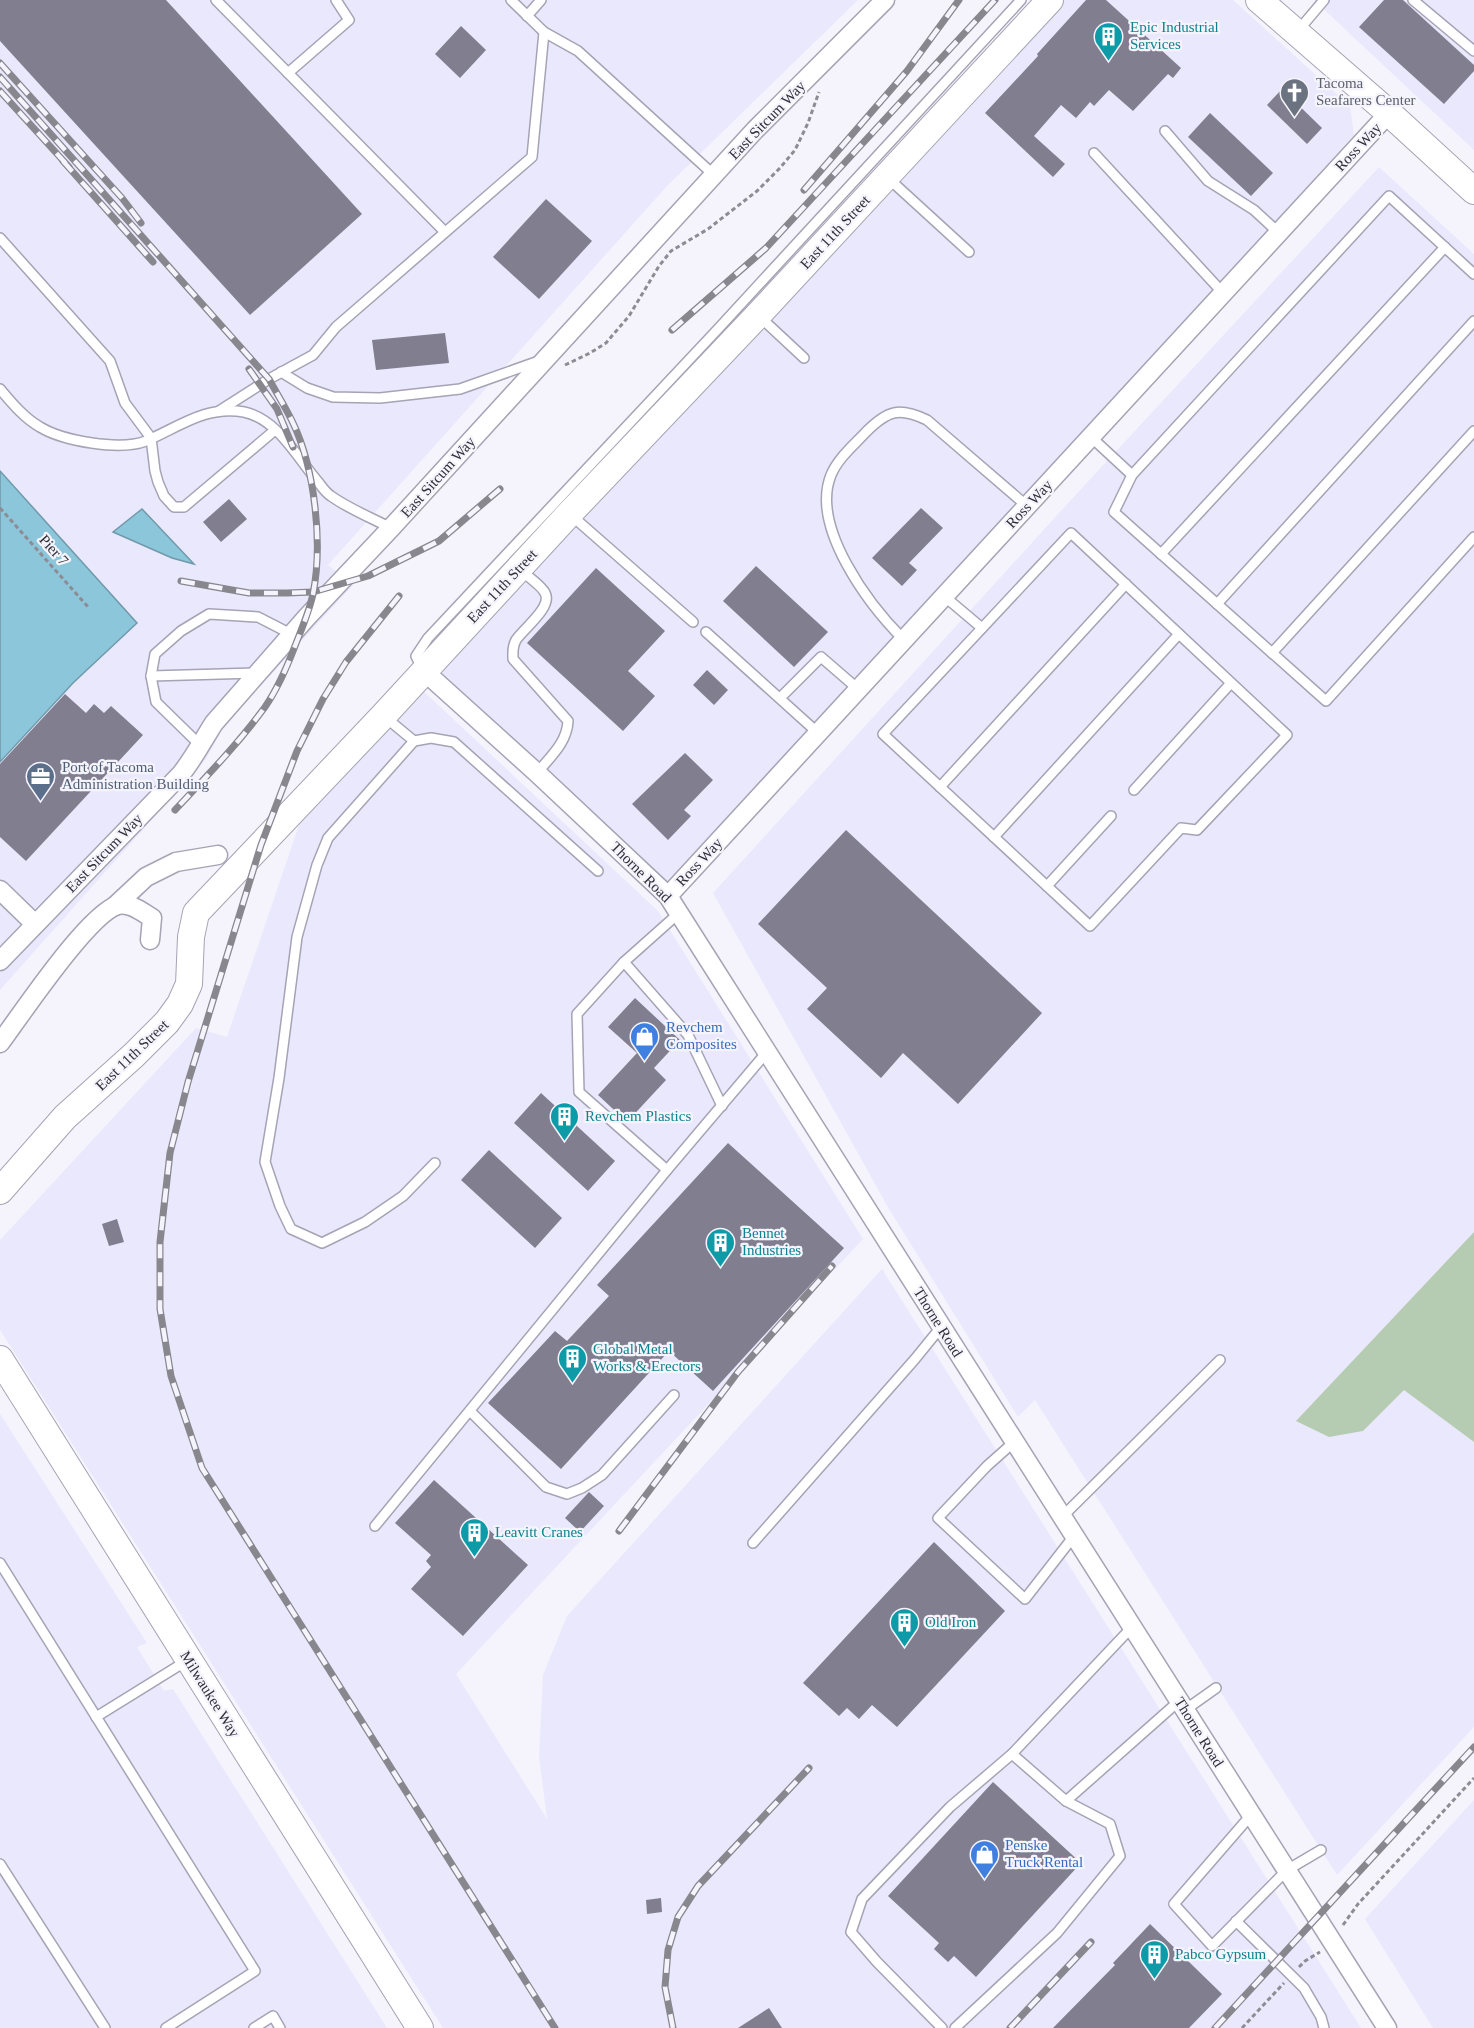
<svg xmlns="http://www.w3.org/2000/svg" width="1474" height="2028" viewBox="0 0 1474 2028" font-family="'Times New Roman',serif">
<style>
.built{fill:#eae8fc}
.green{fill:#b6ccb2}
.water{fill:#8bc6db;stroke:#7099aa;stroke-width:1.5}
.building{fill:#807e8f}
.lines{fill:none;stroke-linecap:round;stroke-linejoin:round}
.lane-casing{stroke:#a5a3b4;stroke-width:12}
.street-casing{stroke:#a5a3b4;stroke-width:21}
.secondary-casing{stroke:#a5a3b4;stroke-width:28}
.path{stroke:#8d8c93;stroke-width:3;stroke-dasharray:4.5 3;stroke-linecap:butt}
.lane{stroke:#fff;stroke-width:9}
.street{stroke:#fff;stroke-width:18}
.secondary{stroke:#fff;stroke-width:26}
.rail-casing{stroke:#88878e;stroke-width:7}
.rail{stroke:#f5f4fc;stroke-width:4.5;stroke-dasharray:14;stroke-linecap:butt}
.labels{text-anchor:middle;stroke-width:4.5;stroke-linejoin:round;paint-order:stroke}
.culture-label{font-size:15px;fill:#0d838f;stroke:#f5f4fc;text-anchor:start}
.worship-label{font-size:15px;fill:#5b616d;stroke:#f5f4fc;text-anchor:start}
.street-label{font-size:15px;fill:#302f36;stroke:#f5f4fc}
.service-label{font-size:15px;fill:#4e5e75;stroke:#f5f4fc;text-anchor:start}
.shop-label{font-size:15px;fill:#366cbe;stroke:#f5f4fc;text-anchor:start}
</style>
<rect width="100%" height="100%" fill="#f5f4fc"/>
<g class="built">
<path d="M0,0h858l-191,186 -339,379 25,20 -111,121 -20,24 -16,29 -206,231v-228l73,-79 64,-60 -137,-152z"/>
<path d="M1041,0h192l117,106 4,29 -682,753 -240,-216z"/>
<path d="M1314,0h160v150z"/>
<path d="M1379,167l95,87v978l-116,123 116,87v285l-137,148 -302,-475 -17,17 -129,-208 -176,-316 357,-392z"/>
<path d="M419,687l239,224 205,328 -407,435 91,145 -8,-63 4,-81 24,-59 315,-347 479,759h-918l-443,-698v-90l196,-212 31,9 75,-221z"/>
<path d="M0,1414l147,229 -10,4 27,44 9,-2 214,339h-387z"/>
<path d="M1474,1800v228h-41l-68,-109z"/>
</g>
<path class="green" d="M1474,1232v210l-70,-52 -41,41 -34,6 -33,-16z"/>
<g class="water">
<path d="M0,471l137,152 -64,60 -73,79z"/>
<path d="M142,509l52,55 -22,-6 -59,-26z"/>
</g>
<g class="building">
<path d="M0,0h166l196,214 -112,101 -250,-274z"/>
<path d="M1086,0h20l75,68 -8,10 -5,-4 -35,37 -24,-21 -15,16 -4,-4 -14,16 -15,-13 -27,31 31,28 -12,13 -68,-64 53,-57 -1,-2z"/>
<path d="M1384,0h19l71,65v6l-30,33 -85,-77z"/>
<path d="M461,26l25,24 -26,28 -25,-24z"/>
<path d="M1282,89l40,39 -15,16 -40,-39z"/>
<path d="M1210,113l63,60 -22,23 -63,-59z"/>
<path d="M546,199l46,42 -53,58 -46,-42z"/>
<path d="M445,333l4,30 -73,7 -4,-30z"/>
<path d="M229,499l18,20 -26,23 -18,-20z"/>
<path d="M921,508l22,20 -34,35 8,7 -15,16 -30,-28z"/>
<path d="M756,566l72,66 -34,35 -71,-66z"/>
<path d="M596,568l69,63 -37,40 27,25 -32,35 -96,-88z"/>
<path d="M707,670l21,20 -14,15 -21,-20z"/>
<path d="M65,694l21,19 8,-9 10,9 7,-7 32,29 -117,126 -26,-24v-73z"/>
<path d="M685,753l28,27 -29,30 7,6 -23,24 -36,-36z"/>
<path d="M846,830l196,183 -84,91 -55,-51 -22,25 -74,-69 20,-21 -69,-64z"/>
<path d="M635,998l45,42 -26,28 12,12 -39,42 -29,-27 39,-42 -29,-26z"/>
<path d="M541,1093l74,68 -27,30 -74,-68z"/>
<path d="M728,1143l116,105 -131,143 -44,-40 -108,118 -73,-66 67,-72 12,10 42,-45 -12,-11z"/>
<path d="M489,1150l73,68 -27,30 -74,-68z"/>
<path d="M117,1219l7,23 -15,4 -7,-22z"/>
<path d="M434,1480l94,85 -65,71 -52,-47 20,-22 -5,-6 5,-6 -36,-32z"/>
<path d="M589,1492l15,14 -24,26 -15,-14z"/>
<path d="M934,1542l71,69 -108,116 -25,-22 -13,14 -12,-11 -8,8 -36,-33z"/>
<path d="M993,1782l88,81 -105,114 -22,-21 -6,6 -14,-13 5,-6 -51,-47z"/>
<path d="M661,1898l1,14 -15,2 -1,-14z"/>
<path d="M1150,1924l72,70 -33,34h-136l62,-63 -2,-2z"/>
<path d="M769,2008l13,20h-44z"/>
</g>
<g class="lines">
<defs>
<g id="lane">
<path d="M216,0l229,232"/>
<path d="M511,0l33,32 34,19 137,125"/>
<path d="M1413,0l61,51"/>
<path d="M527,16l14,-16"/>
<path d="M1297,32l27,-32"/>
<path d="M288,73l61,-53 -13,-20"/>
<path d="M1165,131l43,50 46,29 25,23"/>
<path d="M1094,153l129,140"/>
<path d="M888,178l81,74"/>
<path d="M0,238l110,123 15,42 26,35 4,33 3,11 6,14 10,11h10l91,-77"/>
<path d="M1474,274l-85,-78 -257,279 -18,37 212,189 148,-164"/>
<path d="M760,317l44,41"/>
<path d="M281,372l26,16 26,9 47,1 80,-9 79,-28"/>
<path d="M0,389c12,14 24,29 40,38 23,14 80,24 106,14 33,-14 60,-36 98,-29 34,7 54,47 75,71 3,4 7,10 12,13 18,13 41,22 60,32"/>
<path d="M219,411l50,-32 44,-24 23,-28 196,-170 12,-125"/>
<path d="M1091,437l41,38"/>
<path d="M571,515l122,107"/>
<path d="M1071,533l216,202 -90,95 -16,-2 -91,98 -207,-192z"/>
<path d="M1161,554l284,-307"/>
<path d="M520,570c6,5 22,16 25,23 8,14 -22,36 -29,47 -4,7 -3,12 -3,19l55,62c-1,22 -18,36 -31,52"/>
<path d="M944,596l38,32"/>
<path d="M1217,604l257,-283"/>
<path d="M706,632l112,101"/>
<path d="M904,640c-35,-35 -94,-113 -73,-165 7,-17 23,-30 35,-43 22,-22 33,-25 61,-12l100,86"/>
<path d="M1272,653l202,-222"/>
<path d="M422,669l-6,-13 12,-18 289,-308 304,-330"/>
<path d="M151,676l104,-3"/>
<path d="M780,698l41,-41 37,32"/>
<path d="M385,717l29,24 -86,97 -11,27 -20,72 -18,141 -14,84 15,44 11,23 31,14 43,-21 38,-26 32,-33"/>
<path d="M414,741l17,-3 23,4 144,129"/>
<path d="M200,745l-44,-43 -5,-26 4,-22 26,-23 28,-17 49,3 33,17"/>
<path d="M940,787l186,-203"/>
<path d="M1134,790l97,-107"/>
<path d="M994,837l185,-203"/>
<path d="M1047,886l64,-70"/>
<path d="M624,962l55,-49"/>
<path d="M667,1170l-88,-78 -2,-78 47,-52 64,73 34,71"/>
<path d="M470,1411l76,76 21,7 15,-6 20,-13 72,-80"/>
<path d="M1014,1442l-27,24 -49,52 87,81 49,-63"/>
<path d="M1062,1517l158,-157"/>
<path d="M375,1526l292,-356 100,-118"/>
<path d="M753,1543l162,-184 26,-32"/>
<path d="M0,1563l255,408 -89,57"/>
<path d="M1185,1710l31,-22"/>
<path d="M96,1717l92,-57"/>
<path d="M1066,1801l113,-100"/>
<path d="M1251,1815l-77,89 38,42 75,-76 34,-20"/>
<path d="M0,1864l105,164"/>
<path d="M1236,1921l68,67 17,29 3,11"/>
<path d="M254,2028l19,-12 7,12"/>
<path d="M942,2028l-65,-66 -26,-30 11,-33 88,-92 62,-53 120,-127"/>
<path d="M955,2028l102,-95 63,-77 -10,-32 -44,-23 -54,-47"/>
</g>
<g id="street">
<path d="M424,671l113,102 131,123 719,1132"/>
<path d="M0,890l35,34"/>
<path d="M668,896l721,-783"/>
<path d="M115,906l31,-29 30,-15 42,-7"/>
<path d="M0,961l181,-187c13,-16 22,-34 33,-51l93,-106 84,-89 364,-398 130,-130"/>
<path d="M0,1043c21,-28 88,-129 118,-138 12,-3 24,7 34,13l-2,22"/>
</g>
<g id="secondary">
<path d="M1259,0l130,113 85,78"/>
<path d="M0,1191l65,-74 69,-62 33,-33 13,-18 9,-20 2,-47 5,-24 187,-197 186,-202 189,-199 292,-315"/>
<path d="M0,1359l420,669"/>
</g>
</defs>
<use href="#lane" class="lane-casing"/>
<use href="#street" class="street-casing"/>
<use href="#secondary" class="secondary-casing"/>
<g class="path">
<path d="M565,365l25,-12 16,-10 23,-27 30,-50 12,-15 37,-22 49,-38 23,-23 15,-18 13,-27 11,-31"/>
<path d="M0,508l89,100"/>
<path d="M1343,1925l15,-21 116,-126"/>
<path d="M1299,1967l6,-6 15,-9"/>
<path d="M1242,2028l42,-45"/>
</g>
<use href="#lane" class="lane"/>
<use href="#street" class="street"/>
<use href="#secondary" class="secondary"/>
<defs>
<g id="rail">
<path d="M0,63l122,135 19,25"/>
<path d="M0,77l269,302c8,15 17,29 24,44 22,46 30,121 20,171 -4,18 -11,34 -18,52 -8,21 -17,42 -30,61 -27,37 -59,70 -90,103"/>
<path d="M0,91l69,76"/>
<path d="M63,161l90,101"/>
<path d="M804,190l103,-119 52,-71"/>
<path d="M672,330l94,-82 229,-248"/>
<path d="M249,369l28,40 16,38"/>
<path d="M181,581l68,12h38l26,-1 55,-16 71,-35 61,-52"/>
<path d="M399,596l-53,66 -23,37 -26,52 -36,94 -73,237 -18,71 -10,89v67l11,67 31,92 353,560"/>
<path d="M619,1531l119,-159 94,-106"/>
<path d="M673,2028l-8,-41 3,-37 10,-33 20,-31 111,-118"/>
<path d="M1010,2028l81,-86"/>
<path d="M1215,2028l259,-281"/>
</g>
</defs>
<use href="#rail" class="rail-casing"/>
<use href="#rail" class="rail"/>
</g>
<defs>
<symbol id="building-pin" viewBox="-11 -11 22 30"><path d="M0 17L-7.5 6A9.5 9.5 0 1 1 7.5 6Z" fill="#0f9aa8" stroke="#f5f4fc"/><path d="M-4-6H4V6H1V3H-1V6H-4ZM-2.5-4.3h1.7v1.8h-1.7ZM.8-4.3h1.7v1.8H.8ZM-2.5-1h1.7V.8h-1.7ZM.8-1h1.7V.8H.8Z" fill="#fff"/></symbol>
<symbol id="church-pin" viewBox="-11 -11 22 30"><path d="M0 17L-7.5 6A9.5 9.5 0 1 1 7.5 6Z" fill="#6b7280" stroke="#f5f4fc"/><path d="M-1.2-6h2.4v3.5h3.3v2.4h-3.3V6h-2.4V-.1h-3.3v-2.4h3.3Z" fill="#fff"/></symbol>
<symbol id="office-pin" viewBox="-11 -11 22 30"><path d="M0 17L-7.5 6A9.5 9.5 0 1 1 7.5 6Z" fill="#5c6f8a" stroke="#f5f4fc"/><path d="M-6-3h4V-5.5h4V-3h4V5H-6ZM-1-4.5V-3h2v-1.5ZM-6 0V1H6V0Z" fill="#fff"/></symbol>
<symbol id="shop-pin" viewBox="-11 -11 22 30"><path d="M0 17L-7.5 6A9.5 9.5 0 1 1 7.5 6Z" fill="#3f7fe0" stroke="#f5f4fc"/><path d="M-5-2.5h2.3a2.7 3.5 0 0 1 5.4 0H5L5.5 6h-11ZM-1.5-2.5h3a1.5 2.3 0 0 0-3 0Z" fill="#fff"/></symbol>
</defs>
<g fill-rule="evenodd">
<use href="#building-pin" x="1092" y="20" width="33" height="45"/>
<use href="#church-pin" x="1278" y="76" width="33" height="45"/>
<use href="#office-pin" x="24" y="760" width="33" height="45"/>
<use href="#shop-pin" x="628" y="1020" width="33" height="45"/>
<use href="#building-pin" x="548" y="1100" width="33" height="45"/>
<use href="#building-pin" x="704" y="1226" width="33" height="45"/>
<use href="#building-pin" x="556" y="1342" width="33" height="45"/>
<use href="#building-pin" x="458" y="1516" width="33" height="45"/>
<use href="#building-pin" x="888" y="1606" width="33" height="45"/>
<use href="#shop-pin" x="968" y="1838" width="33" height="45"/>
<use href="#building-pin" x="1138" y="1938" width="33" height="45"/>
</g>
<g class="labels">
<g class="culture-label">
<text x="1130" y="32">Epic Industrial<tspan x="1130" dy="17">Services</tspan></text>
<text x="585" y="1121">Revchem Plastics</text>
<text x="742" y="1238">Bennet<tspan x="742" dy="17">Industries</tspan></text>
<text x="593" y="1354">Global Metal<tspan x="593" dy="17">Works &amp; Erectors</tspan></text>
<text x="495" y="1537">Leavitt Cranes</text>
<text x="925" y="1627">Old Iron</text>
<text x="1175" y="1959">Pabco Gypsum</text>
</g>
<g class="worship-label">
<text x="1316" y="88">Tacoma<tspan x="1316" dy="17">Seafarers Center</tspan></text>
</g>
<g class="street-label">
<text transform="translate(767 120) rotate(-46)" y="5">East Sitcum Way</text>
<text transform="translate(1358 147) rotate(-47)" y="5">Ross Way</text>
<text transform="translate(835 232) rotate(-47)" y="5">East 11th Street</text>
<text transform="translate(438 477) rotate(-48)" y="5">East Sitcum Way</text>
<text transform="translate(1029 504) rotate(-47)" y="5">Ross Way</text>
<text transform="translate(54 550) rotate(48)" y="5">Pier 7</text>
<text transform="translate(502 586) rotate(-47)" y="5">East 11th Street</text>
<text transform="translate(104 853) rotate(-46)" y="5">East Sitcum Way</text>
<text transform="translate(699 862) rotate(-47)" y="5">Ross Way</text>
<text transform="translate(641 872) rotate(45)" y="5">Thorne Road</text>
<text transform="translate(132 1055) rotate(-44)" y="5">East 11th Street</text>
<text transform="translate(938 1322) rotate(58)" y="5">Thorne Road</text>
<text transform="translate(210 1694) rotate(58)" y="5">Milwaukee Way</text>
<text transform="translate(1199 1732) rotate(58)" y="5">Thorne Road</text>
</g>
<g class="service-label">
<text x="62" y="772">Port of Tacoma<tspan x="62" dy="17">Administration Building</tspan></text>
</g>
<g class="shop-label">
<text x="666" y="1032">Revchem<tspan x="666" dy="17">Composites</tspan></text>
<text x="1005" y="1850">Penske<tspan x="1005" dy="17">Truck Rental</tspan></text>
</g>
</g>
</svg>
